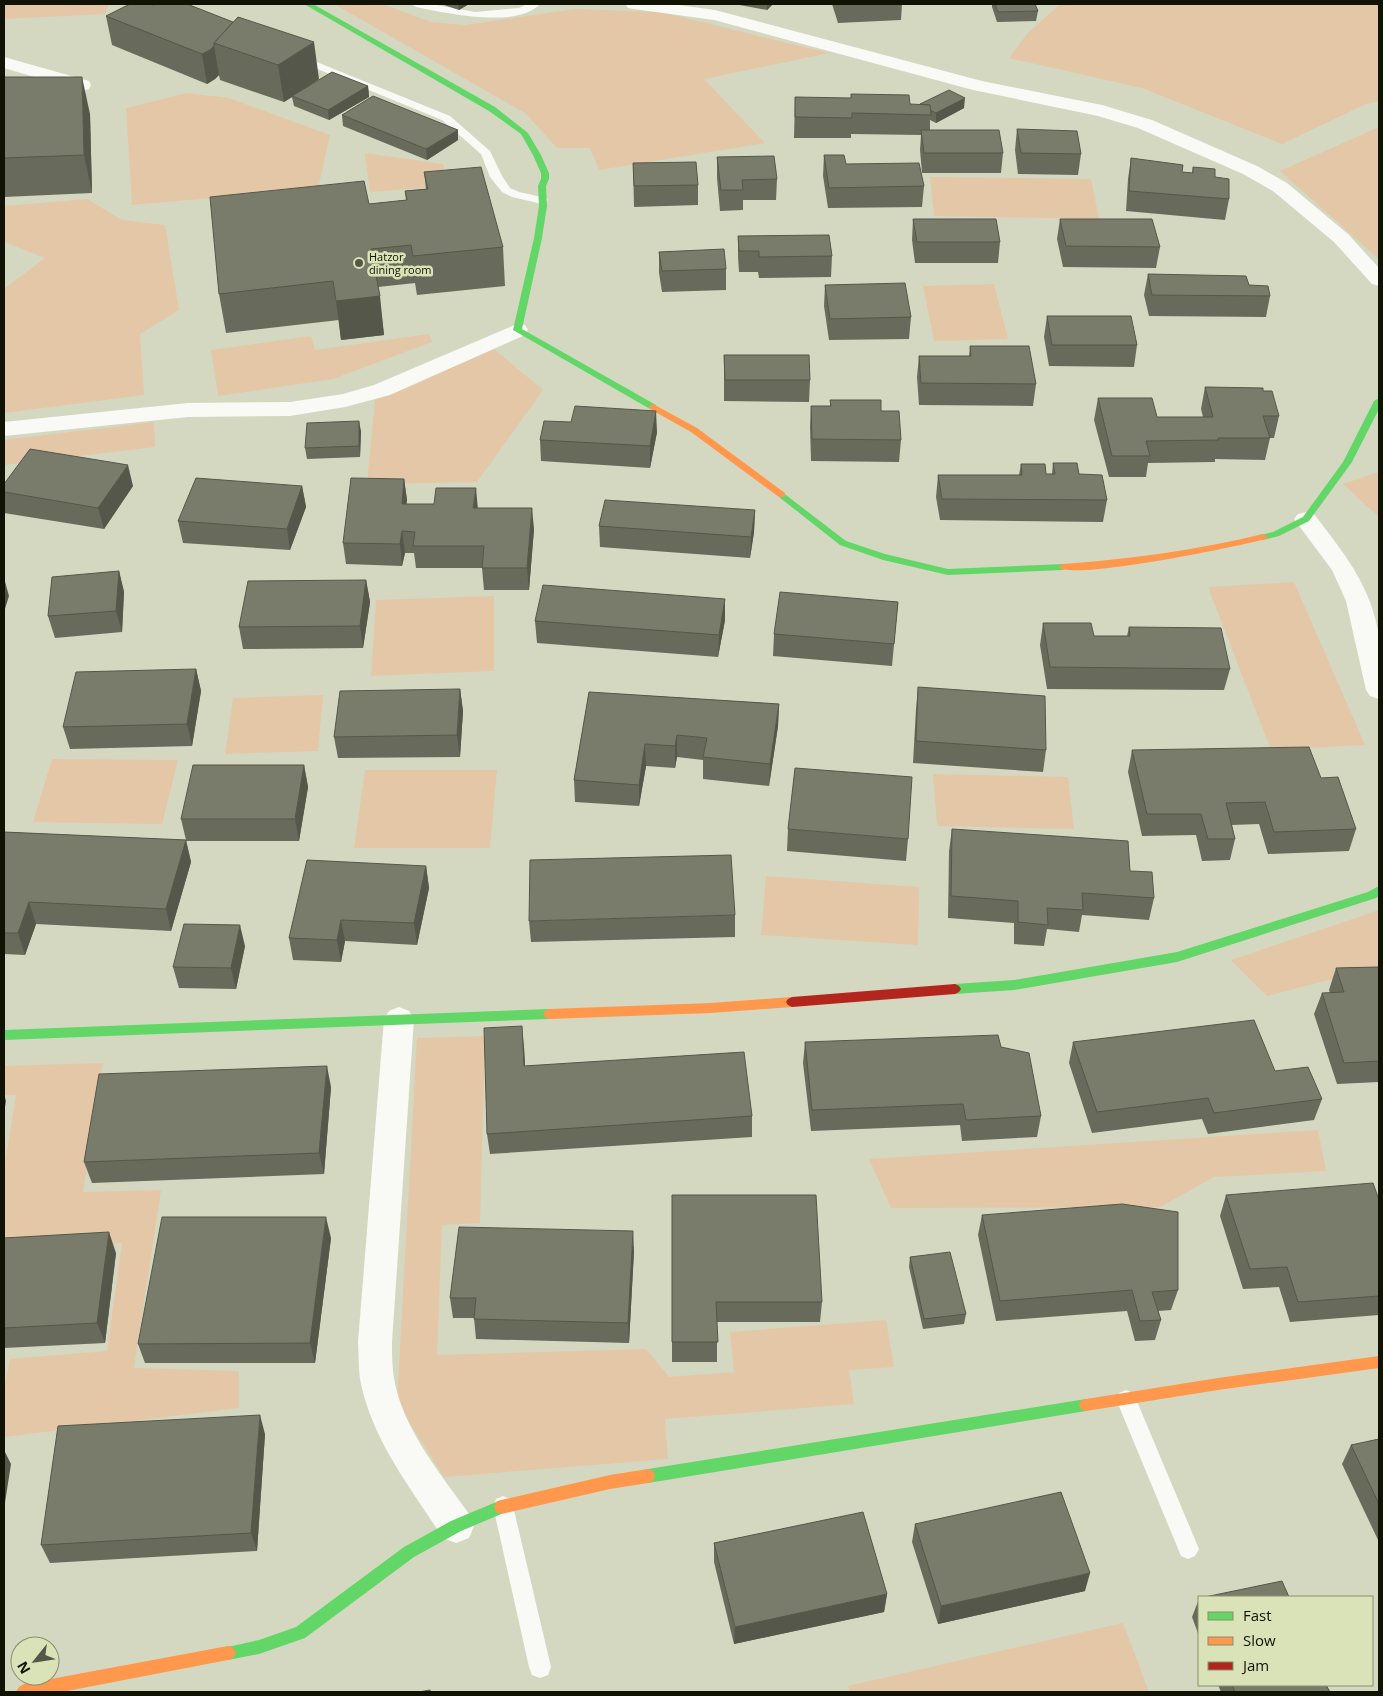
<svg xmlns="http://www.w3.org/2000/svg" width="1383" height="1696" viewBox="0 0 1383 1696" font-family="'Open Sans',sans-serif">
<style>
.green{fill:#e4c7a7}
.lines{fill:none;stroke-linecap:round;stroke-linejoin:round}
.lane{fill:#f9f9f6;fill-rule:evenodd}
.street{fill:#f9f9f6;fill-rule:evenodd}
.fast{fill:#63d668;fill-rule:evenodd}
.slow{fill:#ff974d;fill-rule:evenodd}
.jam{fill:#b3261e;fill-rule:evenodd}
.wall{fill:#686b5b}
.shaded-wall{fill:#55574a}
.building{fill:#797c6a;stroke:#55574a}
.poi-dot{fill:#555846;stroke:#dae2b7;stroke-width:2}
.labels{text-anchor:middle;stroke-width:5;stroke-linejoin:round;paint-order:stroke}
.far-poi-label{font-size:11px;fill:#101304;stroke:#dae2b7;text-anchor:start}
</style>
<rect width="100%" height="100%" fill="#d4d8c1"/>
<g class="green">
<path d="M4,4h105l-4,10 -101,5z"/>
<path d="M334,4h49l48,18 34,3 110,-16 86,3 168,41 -125,26 61,64 -166,27 -9,-22h-33l-32,-35z"/>
<path d="M1060,4h319v97l-13,3 -84,40 -140,-56 -133,-30 18,-24z"/>
<path d="M186,93l43,5 101,37 -12,54 -186,16 -6,-97z"/>
<path d="M1379,127v132l-99,-88z"/>
<path d="M365,153l78,11 6,22 -79,6z"/>
<path d="M930,177l161,2 8,40 -165,-3z"/>
<path d="M87,199l35,21 43,5 14,85 -39,24 4,61 -140,18v-124l41,-31 -41,-16v-36z"/>
<path d="M994,284l14,55 -74,2 -11,-55z"/>
<path d="M429,334l3,8 -99,37 -115,17 -7,-46 100,-14 4,14z"/>
<path d="M494,349l49,41 -66,92 -110,2 8,-84z"/>
<path d="M154,422l1,25 -151,18v-25z"/>
<path d="M1379,472v45l-36,-33z"/>
<path d="M1294,582l71,163 -94,5 -63,-163z"/>
<path d="M494,596v75l-123,5 5,-76z"/>
<path d="M323,695l-5,56 -93,3 8,-56z"/>
<path d="M52,759l126,1 -16,64 -129,-2z"/>
<path d="M365,770h132l-7,78h-136z"/>
<path d="M933,774l135,3 6,52 -137,-3z"/>
<path d="M766,876l153,11 -1,58 -157,-10z"/>
<path d="M1379,910v57l-112,29 -36,-36z"/>
<path d="M485,1036l-5,187 -38,2 -5,130 209,-6 23,28 65,-5 -4,-40 156,-12 8,47 -45,3 5,34 -189,15 3,40 -224,18 -47,-74 20,-365z"/>
<path d="M103,1063l-20,129 78,-2 -27,178 105,3v37l-235,29v-48l6,-30 97,-8 15,-108 -118,7v-81l12,-74h-12v-29z"/>
<path d="M1318,1130l8,41 -112,6 -54,30 -269,1 -22,-49z"/>
<path d="M1123,1623l26,69h-299l-2,-6z"/>
</g>
<g class="lines">
<g class="lane">
<path d="M411,4h20l44,8 44,-4 8,-4h13c-23,25 -94,9 -124,3z"/>
<path d="M297,54l153,62 40,35 12,25 8,12 9,4 27,6 2,2 -6,4 -30,-7 -10,-5 -12,-15 -9,-23 -39,-34 -149,-61 -1,-2 1,-2z"/>
<path d="M1126,1390l7,3 3,6 63,150 -4,7 -7,3 -7,-3 -65,-157 3,-6z"/>
<path d="M503,1496l7,3 3,7 38,161 -3,8 -8,3 -8,-3 -3,-8 -36,-161 3,-7z"/>
</g>
<g class="street">
<path d="M625,4h46l44,6 267,71 120,24 50,15 105,46 30,17 61,51 31,34v18l-7,-2 -38,-42 -61,-51 -30,-17 -105,-46 -40,-12 -125,-26 -259,-70 -80,-11 -6,-1z"/>
<path d="M4,57l85,24 2,4 -2,4 -7,2 -78,-23z"/>
<path d="M517,324l8,1 3,5 -3,5 -135,60 -45,12 -55,9 -102,1 -184,19v-14l184,-19 102,-1 53,-8 31,-9z"/>
<path d="M1306,512l8,2c30,39 58,73 65,123 3,20 0,42 0,62l-9,-3 -4,-6 -20,-89 -14,-31 -38,-51 4,-5z"/>
<path d="M399,1007l10,4 5,8 -22,323c0,14 0,28 3,42 11,49 46,90 74,130l5,12 -5,12 -13,5 -13,-5c-31,-48 -70,-97 -82,-154 -3,-14 -2,-28 -3,-42l26,-323 5,-8z"/>
</g>
<g class="fast">
<path d="M304,4h9l182,103 33,26 13,22 8,18v6l-3,7 1,20 -5,32 -20,91 134,76v4h-6l-137,-79 21,-92 5,-32 -1,-20 3,-7v-6l-8,-18 -12,-21 -32,-23z"/>
<path d="M1379,398v11l-27,53 -43,59 -30,15 -16,4 -3,-1 -2,-2 2,-2 13,-3 30,-15 40,-55 31,-61z"/>
<path d="M782,492l64,49 39,13 63,15 115,-5 5,3 -5,3 -115,5 -65,-15 -43,-15 -61,-48v-4z"/>
<path d="M1379,886v10l-3,2 -199,64 -163,28 -59,4 -4,-2 -2,-3 2,-3 4,-2 59,-4 163,-28 191,-60z"/>
<path d="M549,1009l4,2 2,3 -2,3 -4,2 -545,21v-10z"/>
<path d="M1086,1399l5,2 2,4 -2,4 -5,2 -438,72 -5,-2 -2,-5 2,-5 5,-2z"/>
<path d="M501,1500l5,2 2,5 -2,5 -45,19 -47,26 -109,81 -46,16 -31,6 -5,-2 -3,-5 3,-5 36,-8 37,-13 108,-80 47,-26z"/>
</g>
<g class="slow">
<path d="M653,404l44,24 88,65v4h-6l-88,-65 -41,-23 -2,-2z"/>
<path d="M1263,534l5,3 -2,2c-26,7 -194,42 -208,28l5,-3c68,-5 134,-14 200,-30z"/>
<path d="M792,997l4,2 2,3 -2,3 -4,2 -81,6 -162,6 -4,-2 -2,-3 2,-3 4,-2 162,-6z"/>
<path d="M1379,1356v12l-161,22 -132,21 -5,-2 -2,-4 2,-4 5,-2 132,-21z"/>
<path d="M648,1469l5,2 2,5 -2,5 -5,2 -38,6 -109,25 -5,-2 -2,-5 2,-5 5,-2 109,-25z"/>
<path d="M228,1646l5,2 3,5 -3,5 -5,2 -166,32h-46l3,-5 5,-3z"/>
</g>
<path class="jam" d="M955,984l4,2 2,3 -2,3 -4,2 -163,13 -4,-2 -2,-3 2,-3 4,-2z"/>
</g>
<g class="wall">
<path d="M130,4l189,75 -10,7h59l1,11 -40,23 -35,-14 -2,-9 -8,5 -64,-22 -1,-5 -4,4 -8,5 -95,-39 -6,-29z"/>
<path d="M441,4h28l-10,6z"/>
<path d="M734,4h39l-6,6z"/>
<path d="M832,4h70l-1,16 -63,3z"/>
<path d="M992,4h43l3,7 -2,10 -39,1 -5,-15z"/>
<path d="M4,77l86,37 2,79 -88,4z"/>
<path d="M795,97l169,11 -28,15 -6,-3v10l73,23 -2,20h-79l-2,-23 1,-15 -70,-1v4h-57z"/>
<path d="M342,115l116,15v10l-31,20 -84,-34z"/>
<path d="M1017,129l64,25 -3,21 -60,-1 -3,-24z"/>
<path d="M824,155l22,9 78,22 -2,21 -94,1 -5,-32z"/>
<path d="M717,157l60,22 -1,21h-33v10l-23,1 -3,-33z"/>
<path d="M1131,158l51,14 10,1 1,-6 22,10 14,22 -4,21 -99,-9 2,-32z"/>
<path d="M633,163l65,22v20l-64,2z"/>
<path d="M424,172l79,75 2,39 -88,9 -2,-12 -37,4 6,48 -43,5 -2,-20 -113,13 -7,-39 150,-90 37,-4 -1,-9 21,-2z"/>
<path d="M913,219l87,23 -2,21h-83l-3,-23z"/>
<path d="M1060,219l100,28 -4,21 -93,-1 -6,-28z"/>
<path d="M738,236l94,20 -1,21 -72,1 -1,-6h-19l-1,-15z"/>
<path d="M659,252l67,17v21l-64,2 -3,-19z"/>
<path d="M1148,274l101,11 21,11 -4,21 -117,-1 -5,-21z"/>
<path d="M825,285l86,32 -2,22 -80,1 -5,-34z"/>
<path d="M1047,316l90,29 -3,22 -85,-1 -5,-29z"/>
<path d="M970,346l66,38 -3,22 -114,-1 -2,-28 2,-21h50z"/>
<path d="M724,355l86,25 -1,22 -85,-1z"/>
<path d="M1205,387l58,4 16,25 -5,22h-4l-5,22 -50,-1v3l-67,1 -2,14h-37l-15,-57 4,-22 59,19h46l-2,-8z"/>
<path d="M830,400l51,11 20,29 -2,22 -88,-1 -1,-34 1,-21h19z"/>
<path d="M361,431l-1,26 -53,2 -2,-11z"/>
<path d="M657,432l-7,36 -109,-7 -1,-21z"/>
<path d="M1053,463l26,11 28,26 -4,22 -163,-2 -4,-23 2,-22h81l2,-11 25,10h6z"/>
<path d="M404,479l3,21 -1,4 71,4 57,21 -5,61h-45l-2,-22h-66l-2,-15h-9l-3,13 -56,-2 -3,-21z"/>
<path d="M4,484l129,2 -29,43 -100,-16z"/>
<path d="M302,486l4,21 -16,43 -107,-7 -5,-22z"/>
<path d="M755,510l-1,22 -4,26 -150,-11 -1,-21z"/>
<path d="M119,571l5,21 -2,40 -67,6 -7,-22z"/>
<path d="M366,580l4,22 -7,46 -120,1 -4,-22z"/>
<path d="M725,599v21l-7,37 -181,-14 -2,-22z"/>
<path d="M898,602l-6,64 -119,-10 1,-22z"/>
<path d="M1043,623l51,13h33l2,-9 101,42 -6,21 -177,-1 -7,-44z"/>
<path d="M196,669l5,22 -9,55 -122,3 -7,-22z"/>
<path d="M918,687l128,63 -3,22 -130,-9 3,-54z"/>
<path d="M460,689l3,22 -3,46 -122,1 -4,-21z"/>
<path d="M589,692l190,12 -1,22 -9,60 -66,-7v-19l-26,-3 -2,11 -29,-2 -7,40 -64,-4 -1,-22z"/>
<path d="M1132,750l189,28 35,51 -7,22 -81,3 -9,-30 -27,1 3,14 -5,21 -28,1 -6,-26 -54,1 -14,-64z"/>
<path d="M304,765l4,22 -9,54h-113l5,21 -20,69 -135,-7 -11,31 -21,-1v-122l182,8 -5,-21z"/>
<path d="M788,829l120,10 -2,22 -119,-10z"/>
<path d="M952,829l178,42 24,27 -5,22 -67,-5 -3,17 -32,-3 -3,17 -30,-2v-21l-66,-5 1,-67z"/>
<path d="M426,866l3,22 -12,57 -72,-4 -4,21 -48,-2 -4,-22z"/>
<path d="M735,915v22l-204,5 -2,-21z"/>
<path d="M245,946l-9,43 -57,-1 -6,-21z"/>
<path d="M1379,967v115l-42,2 -23,-70 8,-21h8l-1,-3 7,-22z"/>
<path d="M805,1042l196,5 40,69 -4,21 -75,4 -2,-16 -149,6 -8,-68z"/>
<path d="M1073,1042l202,29 47,28 -8,21 -106,14 -6,-15 -110,14 -23,-70z"/>
<path d="M524,1047l1,19 227,50v21l-262,17 -3,-20z"/>
<path d="M331,1087l-7,87 -232,9 -8,-21z"/>
<path d="M672,1195l150,107 -2,20h-103v40h-45z"/>
<path d="M1226,1195l153,5v115l-89,7 -11,-35 -36,2 -23,-73z"/>
<path d="M982,1215l196,75 -7,20 -13,1 3,9 -6,20 -20,1 -8,-30 -131,10 -18,-86z"/>
<path d="M4,1238l112,15 -11,90 -101,5z"/>
<path d="M331,1238l-16,125h-170l-7,-19z"/>
<path d="M634,1251l-5,92 -153,-4 -2,-21h-21l-3,-20z"/>
<path d="M910,1257l56,57 -2,10 -41,5 -14,-62z"/>
<path d="M265,1434l-8,117 -207,12 -9,-18z"/>
<path d="M1379,1439v103l-37,-78 9,-19z"/>
<path d="M915,1524l170,67 -147,33 -26,-82z"/>
<path d="M714,1543l173,51 -3,18 -150,32 -20,-82z"/>
<path d="M1199,1599v37l-7,-19z"/>
<path d="M1218,1685h108l4,7h-109z"/>
</g>
<g class="shaded-wall">
<path d="M458,4h11l-10,6z"/>
<path d="M767,4h6l-6,6z"/>
<path d="M314,42l5,37 -26,17h-1v1l-8,5 -6,-37z"/>
<path d="M214,46l5,29 -4,4 -8,5 -5,-30z"/>
<path d="M82,77l8,37 2,79 -8,-38z"/>
<path d="M368,86l1,11 -40,23 -1,-10z"/>
<path d="M965,98l-1,10 -28,15v-10z"/>
<path d="M458,130v10l-31,20 -1,-11z"/>
<path d="M380,296l4,39 -43,5 -5,-39z"/>
<path d="M656,411l1,21 -7,36v-22z"/>
<path d="M359,421l2,10 -1,26 -1,-11z"/>
<path d="M128,465l5,21 -29,43 -6,-21z"/>
<path d="M404,479l3,21 -3,26 -2,-22z"/>
<path d="M302,486l4,21 -16,43 -3,-21z"/>
<path d="M476,488l2,22 -5,-2z"/>
<path d="M532,508l2,21 -5,61 -2,-22z"/>
<path d="M755,510l-1,22 -4,26 1,-21z"/>
<path d="M402,531l3,22 -3,13 -2,-22z"/>
<path d="M119,571l5,21 -2,40 -6,-21z"/>
<path d="M4,578l5,18 -5,16z"/>
<path d="M366,580l4,22 -7,46 -3,-22z"/>
<path d="M725,599v21l-7,37 1,-22z"/>
<path d="M196,669l5,22 -9,55 -5,-22z"/>
<path d="M460,689l3,22 -3,46 -3,-22z"/>
<path d="M779,704l-1,22 -9,60 1,-22z"/>
<path d="M677,735v22l-2,11v-22z"/>
<path d="M645,744l1,22 -7,40v-21z"/>
<path d="M304,765l4,22 -9,54 -4,-22z"/>
<path d="M186,840l5,22 -20,69 -5,-22z"/>
<path d="M426,866l3,22 -12,57 -3,-22z"/>
<path d="M29,902l7,22 -11,31 -7,-22z"/>
<path d="M341,920l4,21 -4,21 -4,-22z"/>
<path d="M240,925l5,21 -9,43 -5,-21z"/>
<path d="M522,1026l2,21 2,40 -2,-21z"/>
<path d="M327,1066l4,21 -7,87 -5,-21z"/>
<path d="M4,1094l2,7 -2,12z"/>
<path d="M326,1217l5,21 -16,125 -5,-20z"/>
<path d="M633,1231l1,20 -5,92 -1,-20z"/>
<path d="M109,1232l7,21 -11,90 -8,-20z"/>
<path d="M260,1415l5,19 -8,117 -6,-18z"/>
<path d="M4,1450l7,14 -7,45z"/>
<path d="M1090,1573l-5,18 -147,33 3,-18z"/>
<path d="M887,1594l-3,18 -150,32 1,-17z"/>
</g>
<g class="building">
<path d="M130,4h21l2,1 2,-1h32l46,18 -19,21v3l-4,4 -8,4 -96,-38z"/>
<path d="M995,4h40l3,7 -40,1z"/>
<path d="M238,17l76,25 -36,23 -64,-22z"/>
<path d="M332,72l36,14 -40,24 -36,-14z"/>
<path d="M4,77h78l2,78 -80,3z"/>
<path d="M949,90l16,8 -29,15 -6,-3v-5l-10,-1z"/>
<path d="M851,94l58,1 1,9 20,1 1,10 -79,-2v5l-57,-1v-20l56,1z"/>
<path d="M373,96l85,34 -32,19 -84,-34z"/>
<path d="M1017,129l60,2 4,23 -60,-1z"/>
<path d="M921,130h78l4,23h-79z"/>
<path d="M824,155h20l2,9 73,-1 5,23 -95,2z"/>
<path d="M774,156l3,23 -35,1 1,10h-22l-4,-33z"/>
<path d="M1131,158l52,7 -1,7 11,1v-6l22,2v8l14,2v20l-100,-8z"/>
<path d="M696,162l2,23 -64,1 -1,-23z"/>
<path d="M481,167l22,80 -90,9 -2,-11 -40,4 9,47 -44,5 -3,-20 -114,13 -9,-97 154,-16 5,23 38,-4 -2,-9 23,-2 -4,-17z"/>
<path d="M913,219h83l4,23h-83z"/>
<path d="M1060,219h92l8,28 -94,-1z"/>
<path d="M829,235l3,21 -73,1v-6h-20l-1,-15z"/>
<path d="M724,249l2,20 -64,2 -3,-19z"/>
<path d="M1148,274l98,2 3,9 19,1 2,10 -118,-1z"/>
<path d="M905,283l6,34 -81,2 -5,-34z"/>
<path d="M1047,316h84l6,29h-85z"/>
<path d="M970,346h59l7,38 -115,-1 -2,-27h52z"/>
<path d="M724,355h85l1,25h-85z"/>
<path d="M1205,387l58,1v3h9l7,25h-16l7,22h-52l1,2 -73,1 4,15h-38l-14,-58h54l5,19h56z"/>
<path d="M830,400h51v11h18l2,29 -89,-1 -1,-33h20z"/>
<path d="M575,406l81,5 -6,35 -110,-6 4,-19 27,1z"/>
<path d="M359,421v25l-54,2 2,-25z"/>
<path d="M30,449l98,16 -30,43 -94,-16v-8z"/>
<path d="M1053,463h24l2,11 23,1 5,25 -165,-1 -4,-24h84l-1,-11h24l1,10h9z"/>
<path d="M196,478l106,8 -15,43 -109,-8z"/>
<path d="M351,478l53,1 -2,25h32l2,-16h40l-3,20h59l-5,60h-45l2,-22h-71l2,-14 -13,-1 -2,13 -57,-1z"/>
<path d="M605,500l150,10 -4,27 -152,-11z"/>
<path d="M119,571l-3,40 -68,5 4,-39z"/>
<path d="M366,580l-6,46 -121,1 9,-46z"/>
<path d="M543,585l182,14 -6,36 -184,-14z"/>
<path d="M780,592l118,10 -4,42 -120,-10z"/>
<path d="M1043,623h48l3,13h36l-1,-9 92,1 9,41 -180,-2z"/>
<path d="M196,669l-9,55 -124,3 13,-55z"/>
<path d="M918,687l127,9 1,54 -130,-9z"/>
<path d="M460,689l-3,46 -123,2 6,-46z"/>
<path d="M589,692l190,12 -9,60 -67,-7 4,-19 -30,-3 -2,11 -30,-2 -6,41 -65,-5z"/>
<path d="M1309,747l12,31 17,-1 18,52 -82,3 -9,-30 -39,1 9,36h-27l-7,-25h-54l-15,-64z"/>
<path d="M193,765h111l-9,54h-114z"/>
<path d="M795,768l117,9 -4,62 -120,-10z"/>
<path d="M952,829l176,12 2,30 22,1 2,26 -72,-5 1,17 -36,-2 1,17 -30,-3v-21l-67,-5z"/>
<path d="M4,832l182,8 -20,69 -137,-7 -11,31h-14z"/>
<path d="M731,855l4,60 -206,6 1,-61z"/>
<path d="M307,860l119,6 -12,57 -73,-3 -4,20 -48,-2z"/>
<path d="M184,924l56,1 -9,43 -58,-1z"/>
<path d="M1379,967v94l-35,2 -22,-70 22,-1 -8,-24z"/>
<path d="M1254,1020l21,51 33,-4 14,32 -108,14 -6,-15 -111,14 -24,-70z"/>
<path d="M522,1026l2,40 220,-14 8,64 -265,18 -3,-106z"/>
<path d="M998,1035l3,12 28,6 12,63 -75,4 -3,-16 -151,6 -7,-68z"/>
<path d="M327,1066l-8,87 -235,9 15,-88z"/>
<path d="M1373,1183l6,17v96l-81,6 -11,-35 -37,2 -24,-74z"/>
<path d="M672,1195h144l6,107h-106l2,40h-46z"/>
<path d="M1122,1204l56,8v78l-26,2 9,28 -21,1 -8,-31 -132,11 -18,-86z"/>
<path d="M162,1217h164l-16,126 -172,1z"/>
<path d="M459,1227l174,4 -5,92 -154,-4 2,-21h-26z"/>
<path d="M109,1232l-12,91 -93,5v-90z"/>
<path d="M950,1252l16,62 -42,5 -14,-62z"/>
<path d="M260,1415l-9,118 -210,12 17,-119z"/>
<path d="M1379,1439v65l-28,-59z"/>
<path d="M1061,1492l29,81 -149,33 -26,-82z"/>
<path d="M863,1512l24,82 -152,33 -21,-84z"/>
<path d="M1282,1581l7,16h-84z"/>
<path d="M1232,1685h94l4,7h-95z"/>
<path d="M430,1690l1,2h-12z"/>
</g>
<circle class="poi-dot" cx="359" cy="263" r="5"/>
<g class="labels">
<g class="far-poi-label">
<text x="369" y="261">Hatzor<tspan x="369" dy="13">dining room</tspan></text>
</g>
</g>
<rect width="1383" height="1696" fill="none" stroke="#101304" stroke-width="10"/>
<rect x="1198" y="1596" width="175" height="90" fill="#dae2b7" stroke="#898f6f"/>
<rect x="1208" y="1612" width="25" height="8" fill="#63d668" stroke="#898f6f"/>
<text x="1243" y="1621" font-size="15" fill="#101304">Fast</text>
<rect x="1208" y="1637" width="25" height="8" fill="#ff974d" stroke="#898f6f"/>
<text x="1243" y="1646" font-size="15" fill="#101304">Slow</text>
<rect x="1208" y="1662" width="25" height="8" fill="#b3261e" stroke="#898f6f"/>
<text x="1243" y="1671" font-size="15" fill="#101304">Jam</text>
<g transform="translate(35 1661) rotate(240)"><circle r="24" fill="#dae2b7" stroke="#898f6f"/>
<path d="M0-4L9 19L0 12L-9 19Z" fill="#555846"/>
<text y="-8" font-size="14" font-weight="bold" text-anchor="middle" fill="#101304">N</text>
</g>
</svg>
